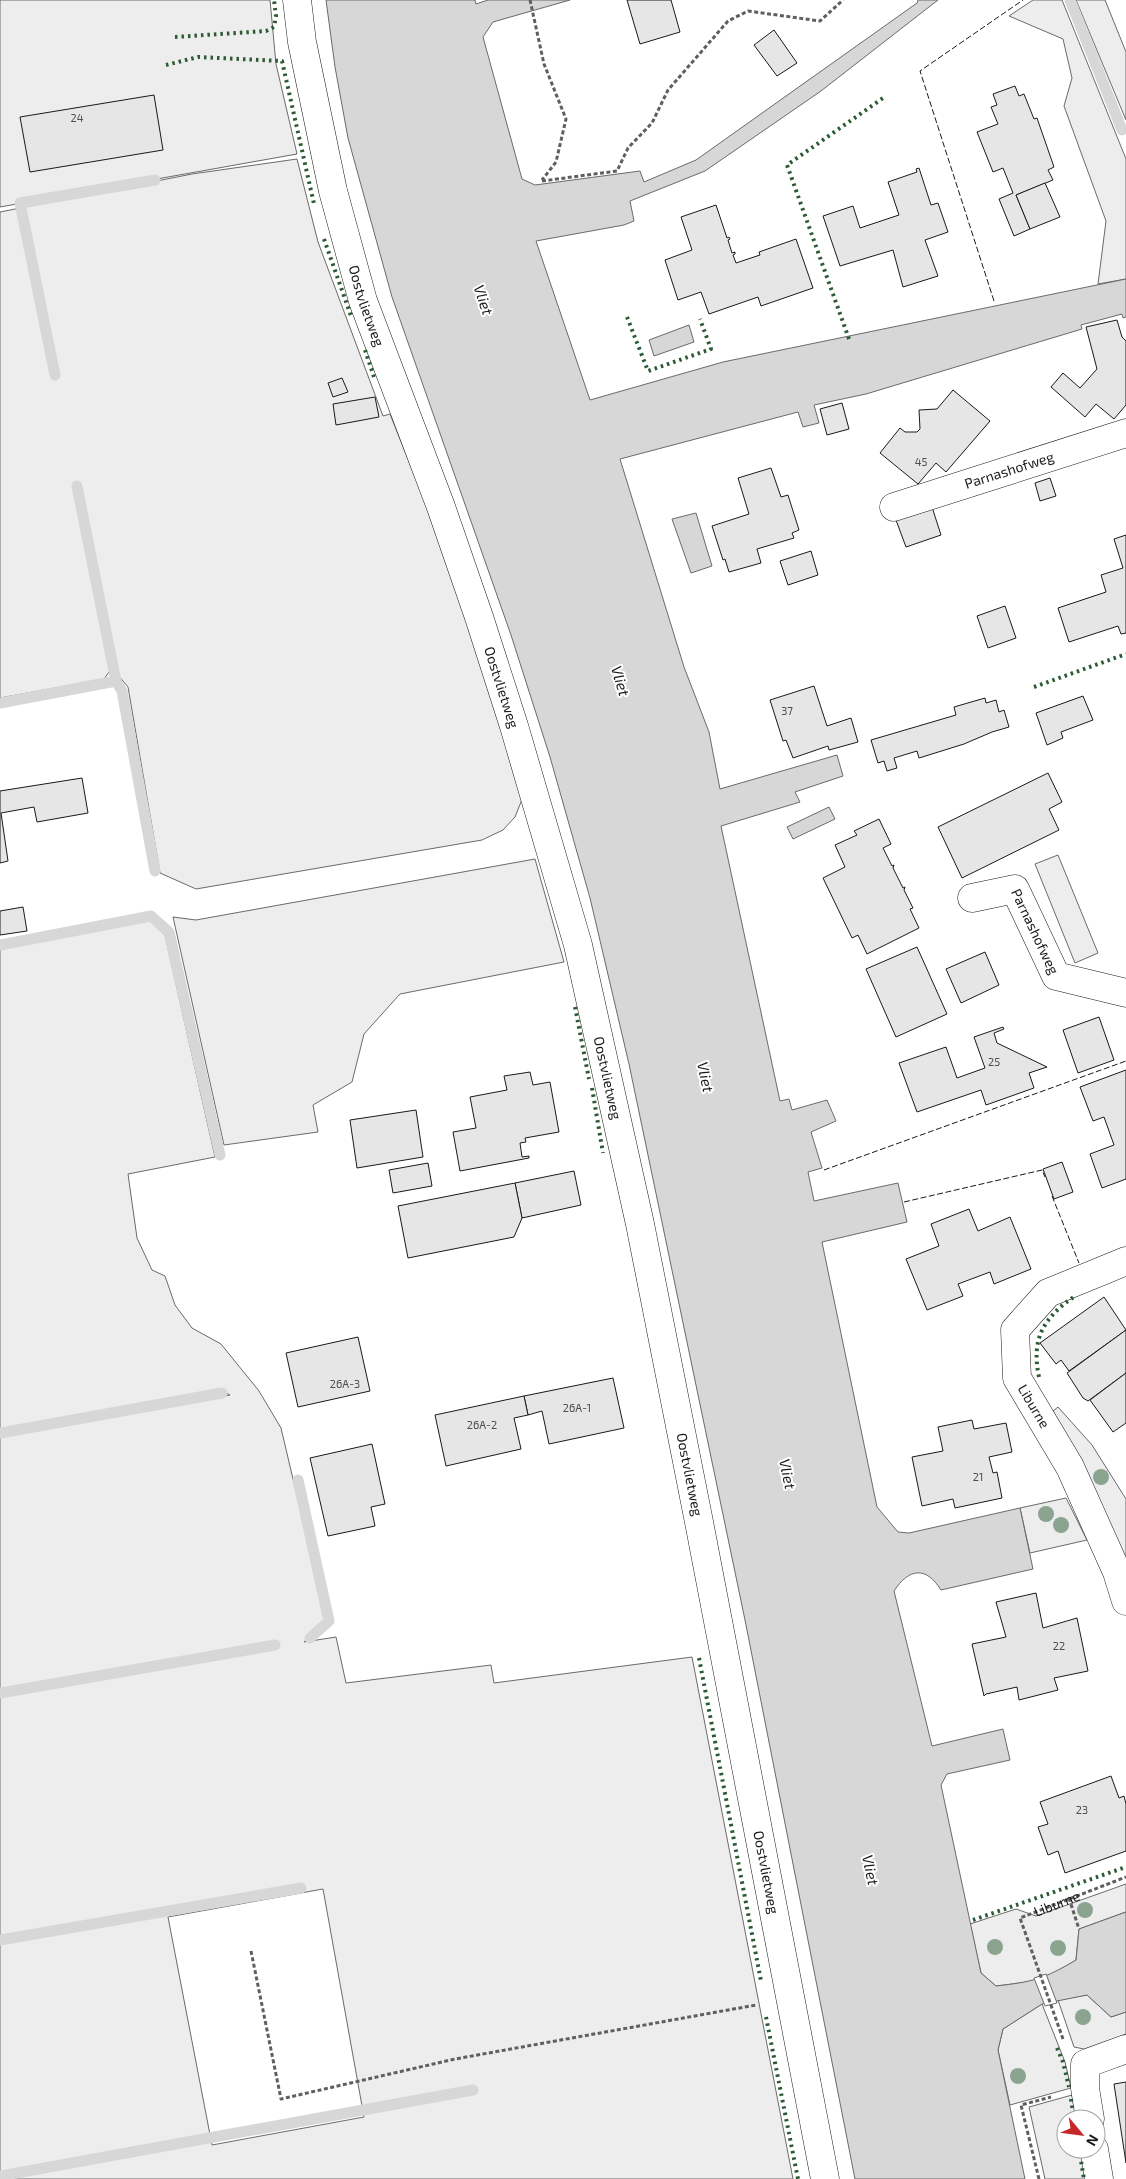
<svg xmlns="http://www.w3.org/2000/svg" width="1126" height="2179" viewBox="0 0 1126 2179" font-family="'Exo 2',sans-serif">
<style>
.built{fill:#ededed;stroke:#6a6a6a;fill-rule:evenodd}
.water{fill:#d7d7d7;stroke:#6a6a6a}
.pier{fill:#fff;stroke:#6a6a6a}
.lines{fill:none;stroke-linecap:round;stroke-linejoin:round}
.stream{stroke:#d7d7d7;stroke-width:11}
.building{fill:#e6e6e6;stroke:#1a1a1a}
.street-casing{stroke:#1a1a1a;stroke-width:29}
.path{stroke:#5f5f5f;stroke-width:3;stroke-dasharray:4 2.5;stroke-linecap:butt}
.street{stroke:#fff;stroke-width:28}
.hedge{stroke:#2b5a34;stroke-width:4;stroke-dasharray:2.5 4;stroke-linecap:butt}
.fence{stroke:#1a1a1a;stroke-width:1;stroke-dasharray:6 2.5;stroke-linecap:butt}
.tree{fill:#8aa48f}
.labels{text-anchor:middle;stroke-width:4;stroke-linejoin:round;paint-order:stroke}
.number-label{font-size:11px;fill:#4d4d4d}
.street-label{font-size:14px;fill:#1a1a1a;stroke:#fff}
.water-label{font-size:15px;font-style:italic;fill:#1a1a1a;stroke:#fff}
</style>
<rect width="100%" height="100%" fill="#fff"/>
<g class="built">
<path d="M0,0h270l6,64 21,90 -297,53z"/>
<path d="M1033,0h29l64,159v120l-28,5 8,-63 -42,-115 8,-28 -9,-39 -54,-23z"/>
<path d="M1076,0h29l21,52v68z"/>
<path d="M297,159l21,83 65,174 7,-2 47,118 57,165 29,100 -8,20 -12,13 -21,10 -286,49 -36,-16 -32,-186 -16,-19 -8,11 -104,19v-486l192,-38z"/>
<path d="M1058,855l40,98 -23,10 -40,-99z"/>
<path d="M535,859l29,103 -164,32 -36,40 -12,48 -39,23 5,27 -94,13 -51,-228 23,3z"/>
<path d="M149,920l16,15 50,222 -87,17 9,64 15,32 13,6 10,29 17,23 29,16 38,47 22,37 45,191 -22,23 32,-5 10,46 145,-18 3,18 198,-26 101,522h-793v-742l230,-42 -12,-6 -218,42v-482zM323,1889l41,228 -152,28 -44,-228z"/>
<path d="M1058,1407l34,38 34,54v66l-49,-110 -24,-44z"/>
<path d="M1066,1498l21,42 -57,13 -10,-45z"/>
<path d="M1126,1884v28l-47,17 -3,31 -27,16 -21,6 -32,4 -15,-13 -11,-49 46,-15 20,7z"/>
<path d="M1087,1995l24,22 15,-5v22l-42,15 -10,-2 -16,-47z"/>
<path d="M1042,2004l23,58 6,26 -61,17 -12,-55 5,-21z"/>
<path d="M1072,2095l4,24h-10v30h15l5,30h-41l-16,-72z"/>
</g>
<g class="water">
<path d="M326,0h149l1,4 12,-4h82l-77,22 -10,15 39,142 13,6 105,-14 4,11 52,-22 221,-157 1,-3h20l-117,91 -116,80 -75,30 4,20 -10,4 -88,16 54,159 133,-38 403,-83v38l-3,1 -1,-4 -41,11 1,4 -216,65 -52,11 5,18 -16,4 -5,-15 -178,47 64,208 25,65 11,57 117,-34 6,21 -48,16 5,10 -79,24 59,275 9,-2 3,11 35,-10 9,21 -25,11 11,36 -14,4 6,29 84,-18 9,39 -85,20 55,265 21,25 11,1 111,-25 13,61 -92,21c-15,-24 -32,-22 -47,1l38,155 71,-17 7,31 -63,14 -6,11 40,188 15,13c36,-4 48,-7 80,-26l3,-31 47,-17v100l-15,5 -24,-22 -45,9 -39,25 -5,21 27,129h-170l-110,-559 -116,-556 -39,-166 -40,-141 -39,-122 -119,-338 -44,-159 -13,-71z"/>
<path d="M689,325l5,17 -40,14 -5,-16z"/>
<path d="M696,513l16,53 -21,7 -19,-54z"/>
<path d="M829,807l6,12 -42,20 -6,-12z"/>
</g>
<path class="pier" d="M1046,1974l11,29 -12,3 -11,-28z"/>
<g class="lines">
<g class="stream">
<path d="M1070,0l52,130"/>
<path d="M55,375l-35,-172 135,-23"/>
<path d="M77,486l39,195 6,10 33,180"/>
<path d="M0,703l116,-22"/>
<path d="M0,945l151,-29 18,16 51,223"/>
<path d="M0,1433l222,-40"/>
<path d="M298,1480l31,141 -19,17"/>
<path d="M0,1693l275,-48"/>
<path d="M0,1940l301,-52"/>
<path d="M0,2176l473,-86"/>
</g>
</g>
<g class="building">
<path d="M627,0h44l9,32 -40,12z"/>
<path d="M774,30l23,33 -20,13 -23,-31z"/>
<path d="M1015,86l4,10 5,-2 10,25 3,-1 17,49 -6,3 5,10 -37,15 14,34 -16,7 -15,-37 14,-6 -10,-25 -10,4 -16,-40 21,-8 -7,-17 6,-2 -4,-11z"/>
<path d="M154,95l9,55 -133,22 -10,-55z"/>
<path d="M919,168l12,37 7,-2 10,29 -23,8 13,36 -35,11 -10,-37 -53,16 -17,-50 30,-10 7,22 39,-13 -11,-33 29,-10 -1,-3z"/>
<path d="M1045,183l15,34 -30,12 -14,-34z"/>
<path d="M716,205l11,33 2,-1 1,2 -2,1 4,13 3,-1v2l-2,1 3,8 24,-8 -1,-3 37,-13 17,49 -52,18 -3,-9 -49,17 -8,-22 -23,8 -13,-40 27,-10 -11,-33z"/>
<path d="M1117,320l5,17 4,4v64l-12,14 -18,-15 -11,13 -34,-30 12,-14 17,15 17,-19 -11,-42z"/>
<path d="M342,378l6,14 -15,5 -5,-14z"/>
<path d="M953,390l37,31 -44,51 -10,-9 -18,21 -38,-31 20,-25 5,4h12l3,-3 -1,-19 18,-1z"/>
<path d="M375,397l4,20 -43,8 -3,-21z"/>
<path d="M842,403l7,26 -22,6 -7,-26z"/>
<path d="M771,468l10,29 7,-2 11,35 -7,3 2,5 -37,11 4,14 -32,9 -4,-13 -2,1 -11,-34 37,-12 -11,-36z"/>
<path d="M1050,478l6,18 -16,5 -5,-18z"/>
<path d="M932,507l9,28 -35,12 -10,-27z"/>
<path d="M1126,535v98l-5,1 -3,-8 -49,16 -11,-34 48,-16 -5,-17 22,-7 -9,-29z"/>
<path d="M811,551l7,24 -30,10 -8,-24z"/>
<path d="M1005,606l11,32 -28,10 -11,-32z"/>
<path d="M814,686l13,40 24,-8 7,24 -29,8 -1,-4 -35,12 -7,-18 -3,1 -13,-41z"/>
<path d="M1083,696l10,24 -32,12 2,6 -16,7 -11,-32z"/>
<path d="M985,698l1,5 10,-3 3,12 5,-2 5,17 -17,5 -28,12 -45,14 -2,-7 -23,7 3,10 -10,3 -3,-10 -6,2 -7,-23 85,-25 -2,-8z"/>
<path d="M1048,773l14,29 -13,7 10,21 -97,48 -24,-51z"/>
<path d="M82,778l6,35 -51,9 -3,-15 -33,6 7,48 -8,2v-72z"/>
<path d="M879,819l12,25 -8,4 9,18 2,-1 -1,3 10,20 2,-1 -1,3 9,18 -3,1 9,19 -52,26 -9,-19 -6,3 -29,-60 22,-11 -10,-22 22,-10 -3,-4z"/>
<path d="M23,907l4,24 -27,4v-24z"/>
<path d="M917,947l30,67 -51,23 -30,-68z"/>
<path d="M985,952l14,33 -38,18 -15,-34z"/>
<path d="M1099,1017l15,43 -36,13 -15,-43z"/>
<path d="M1003,1027l1,2 -10,4 3,10 50,24 -18,6 5,15 -48,17 -5,-15 -64,22 -18,-49 47,-16 11,31 28,-10 -11,-31z"/>
<path d="M1126,1070v109l-24,9 -12,-34 24,-9 -10,-28 -11,4 -13,-34z"/>
<path d="M530,1072l3,13 17,-3 9,50 -34,6 1,4 -6,1 2,14 7,-1v2l-69,13 -7,-39 23,-4 -6,-31 37,-7 -3,-14z"/>
<path d="M416,1110l7,47 -66,11 -7,-48z"/>
<path d="M1062,1162l11,30 -19,7 -11,-30z"/>
<path d="M428,1163l4,23 -39,7 -4,-23z"/>
<path d="M574,1171l7,34 -59,13 -7,-35z"/>
<path d="M515,1183l7,35 -8,19 -106,21 -10,-52z"/>
<path d="M969,1209l9,22 32,-14 21,52 -37,15 -4,-12 -32,12 5,12 -36,14 -21,-51 33,-13 -8,-22z"/>
<path d="M1104,1297l22,33 -57,41 -8,-11 -5,4 -16,-21z"/>
<path d="M1126,1330v43l-38,28 -5,-3 -16,-25z"/>
<path d="M358,1337l12,54 -72,16 -12,-54z"/>
<path d="M1126,1373v50l-13,9 -23,-32z"/>
<path d="M613,1378l11,50 -75,16 -7,-33 -14,4 -4,-19z"/>
<path d="M524,1396l4,19 -14,3 7,31 -75,17 -11,-51z"/>
<path d="M972,1420l2,9 32,-6 6,29 -23,5 4,16 4,-1 5,26 -47,10 -2,-9 -31,7 -10,-49 31,-6 -5,-24z"/>
<path d="M372,1444l13,60 -14,3 4,19 -47,10 -18,-78z"/>
<path d="M1036,1593l7,35 34,-10 11,53 -34,7 4,12 -39,10 -2,-13 -31,7 -2,2 -12,-52 34,-7 -10,-35z"/>
<path d="M1111,1776l8,22 5,-2 2,8v47l-61,22 -7,-22 -10,4 -10,-28 10,-3 -8,-22z"/>
<path d="M1126,2082v81l-12,-79z"/>
</g>
<g class="lines">
<defs>
<g id="street">
<path id="s2" d="M297,0l5,42 31,149 30,110 78,206 38,110 35,109 64,219 62,279 59,298 126,657"/>
<path id="s3" d="M894,507l232,-74"/>
<path id="s4" d="M972,898l43,-9 41,87 70,17"/>
<path id="s5" d="M1126,1261l-78,32 -33,37 2,48 53,89 47,105 9,29"/>
<path d="M1090,2119l-5,-31v-24l41,-15"/>
<path d="M1094,2149l5,30"/>
</g>
</defs>
<use href="#street" class="street-casing"/>
<g class="path">
<path d="M530,0l14,64 22,55 -10,43 -14,18"/>
<path d="M542,181l75,-10 11,-23 24,-25 16,-33 60,-69 20,-10 72,10 23,-21"/>
<path d="M1069,1898l10,31"/>
<path d="M251,1951l30,148 174,-40 301,-54"/>
<path id="s1" d="M1063,2039l-43,-121 106,-41"/>
<path d="M1039,2179l-18,-74 30,-8"/>
</g>
<use href="#street" class="street"/>
<g class="hedge">
<path d="M175,37l91,-6 8,-4 2,-11 -2,-16"/>
<path d="M166,65l32,-8 84,4 32,143"/>
<path d="M324,239l27,77"/>
<path d="M627,317l21,54 63,-22 -11,-30"/>
<path d="M849,339l-62,-174 99,-69"/>
<path d="M365,350l9,27"/>
<path d="M1034,687l92,-33"/>
<path d="M575,1007l14,72"/>
<path d="M592,1088l11,65"/>
<path d="M1039,1377c-8,-38 4,-59 36,-81"/>
<path d="M699,1658l62,323"/>
<path d="M973,1920l153,-53"/>
<path d="M766,2017l32,162"/>
<path d="M1057,2048l6,14 6,25"/>
<path d="M1071,2099l3,20"/>
<path d="M1079,2149l5,30"/>
</g>
<g class="fence">
<path d="M994,301l-74,-230 103,-71"/>
<path d="M824,1170l302,-109"/>
<path d="M1052,1196l27,67"/>
<path d="M904,1202l138,-32 3,7"/>
</g>
</g>
<g class="tree">
<circle cx="1101" cy="1477" r="8"/>
<circle cx="1046" cy="1514" r="8"/>
<circle cx="1061" cy="1525" r="8"/>
<circle cx="1085" cy="1910" r="8"/>
<circle cx="995" cy="1947" r="8"/>
<circle cx="1058" cy="1948" r="8"/>
<circle cx="1083" cy="2017" r="8"/>
<circle cx="1018" cy="2076" r="8"/>
</g>
<g class="labels">
<g class="number-label">
<text x="77" y="122">24</text>
<text x="921" y="466">45</text>
<text x="787" y="715">37</text>
<text x="994" y="1066">25</text>
<text x="345" y="1388">26A-3</text>
<text x="577" y="1412">26A-1</text>
<text x="482" y="1429">26A-2</text>
<text x="978" y="1481">21</text>
<text x="1059" y="1650">22</text>
<text x="1082" y="1814">23</text>
</g>
<g class="street-label">
<text dy="5" stroke="none"><textPath href="#s2" startOffset="314">Oostvlietweg</textPath></text>
<text dy="5" stroke="none"><textPath href="#s3" startOffset="121">Parnashofweg</textPath></text>
<text dy="5" stroke="none"><textPath href="#s2" startOffset="719">Oostvlietweg</textPath></text>
<text dy="5" stroke="none"><textPath href="#s4" startOffset="91">Parnashofweg</textPath></text>
<text dy="5" stroke="none"><textPath href="#s2" startOffset="1124">Oostvlietweg</textPath></text>
<text dy="5" stroke="none"><textPath href="#s5" startOffset="215">Liburne</textPath></text>
<text dy="5" stroke="none"><textPath href="#s2" startOffset="1529">Oostvlietweg</textPath></text>
<text dy="5" stroke="none"><textPath href="#s2" startOffset="1934">Oostvlietweg</textPath></text>
<text dy="5" stroke="none"><textPath href="#s1" startOffset="168">Liburne</textPath></text>
</g>
<g class="water-label">
<text transform="translate(483 300) rotate(71)" y="5">Vliet</text>
<text transform="translate(620 681) rotate(73)" y="5">Vliet</text>
<text transform="translate(705 1077) rotate(78)" y="5">Vliet</text>
<text transform="translate(787 1474) rotate(78)" y="5">Vliet</text>
<text transform="translate(870 1870) rotate(78)" y="5">Vliet</text>
</g>
</g>
<g transform="translate(1081 2134) rotate(119)"><circle r="24" fill="#ffffff" stroke="#a3a3a3"/>
<path d="M0-4L9 19L0 12L-9 19Z" fill="#c62828"/>
<text y="-8" font-size="14" font-weight="bold" text-anchor="middle" fill="#1a1a1a">N</text>
</g>
</svg>
